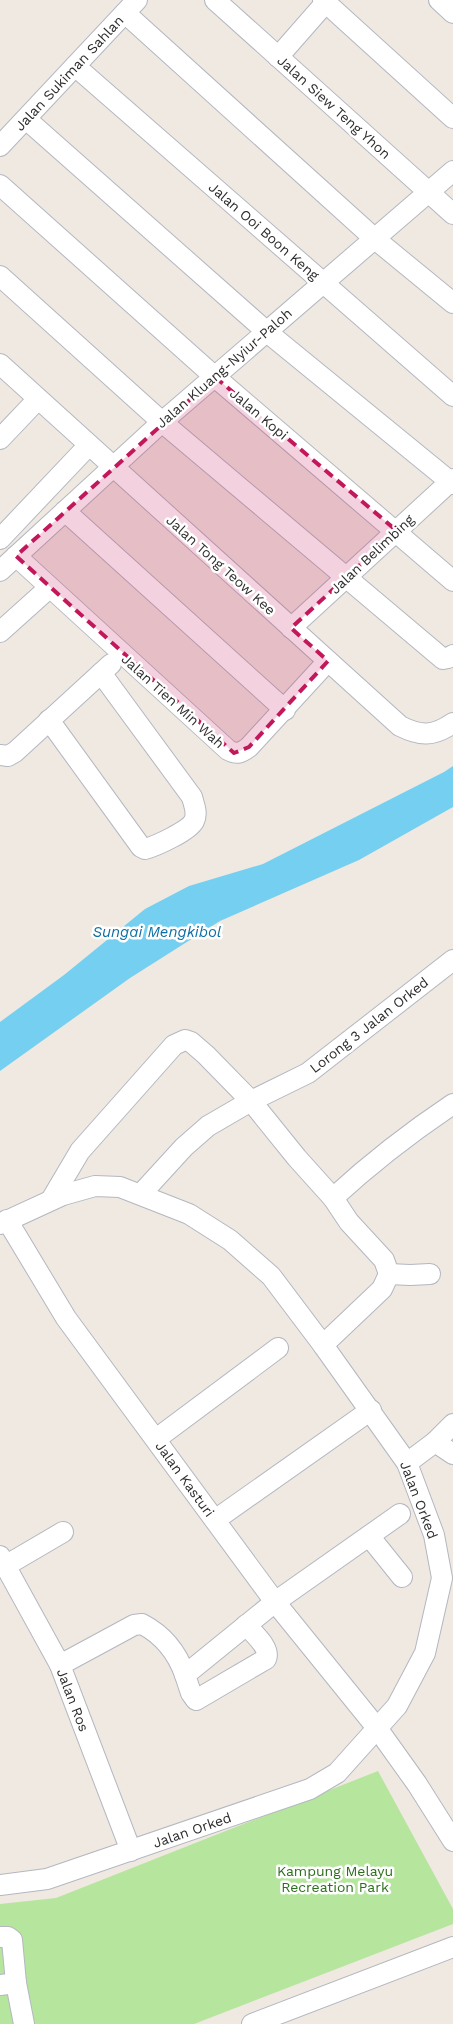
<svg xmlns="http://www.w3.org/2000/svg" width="453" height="2024" viewBox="0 0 453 2024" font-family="'Work Sans',sans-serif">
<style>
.green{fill:#b6e59e}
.water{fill:#75cff0}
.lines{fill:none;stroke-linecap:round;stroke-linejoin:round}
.minor-casing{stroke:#b4b7c1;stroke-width:22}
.minor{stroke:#fff;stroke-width:20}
.marked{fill:#c2185b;fill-opacity:0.2;stroke:#c2185b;stroke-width:4;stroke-dasharray:10 6;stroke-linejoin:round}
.labels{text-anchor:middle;stroke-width:5;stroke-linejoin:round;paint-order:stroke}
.street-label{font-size:14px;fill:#2e2e2e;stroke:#fff}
.park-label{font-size:14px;fill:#2c6e1b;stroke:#fff}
.water-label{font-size:15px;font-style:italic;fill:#0d6fa3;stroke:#fff}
</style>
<rect width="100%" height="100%" fill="#efe9e1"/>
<path class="green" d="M378,1771l75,138v15l-259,100h-194v-120l56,-6z"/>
<path class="water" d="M453,766v41l-94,53 -139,61 -90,57 -130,93v-49l64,-47 81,-66 44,-23 74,-22 181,-92z"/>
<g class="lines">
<defs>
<g id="minor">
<path d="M215,0l238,214"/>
<path d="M323,0l130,118"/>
<path d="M439,0l14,13"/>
<path d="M125,13l250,226 78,64"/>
<path d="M278,57l50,-57"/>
<path d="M75,66l378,330"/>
<path d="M26,119l241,213 186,152"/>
<path d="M0,146l137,-146"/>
<path d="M0,185l215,192 238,204"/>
<path d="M0,276l162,146 281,237 5,-1 5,-3"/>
<path d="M0,364l400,362c20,10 33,11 53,-3"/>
<path d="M0,439l38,-40"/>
<path d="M65,511l220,199"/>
<path d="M0,539l89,-94"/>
<path d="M16,556l212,194c9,5 13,3 21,-3l79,-86"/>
<path d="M0,571l162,-149 291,-251"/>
<path d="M291,628l162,-149"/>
<path d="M0,632l49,-44"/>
<path d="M49,720l92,127 4,2c11,-3 44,-18 49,-28 4,-8 0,-16 -2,-24l-91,-124"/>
<path d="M0,755l8,1 7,-4 96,-88"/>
<path d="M141,1194l43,-47 24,-21 43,-25 57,-28 145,-113"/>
<path d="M51,1200l29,-49 94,-106 11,-5 6,2 15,13 45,46 46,57 36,40"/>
<path d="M7,1220l59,98 209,284 102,126 40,56 36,57"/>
<path d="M0,1224l63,-29 32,-9 25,1 69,27 41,26 41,36 52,69 84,118 27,72 8,43 -17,75 -28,53 -60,67 -27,16 -263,90 -47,6"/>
<path d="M389,1274l21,1 20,-1"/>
<path d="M323,1345l59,-56 7,-15 -5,-14 -35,-38 -16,-24c37,-34 78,-66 120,-94"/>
<path d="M156,1439l122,-91"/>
<path d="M435,1442l18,12"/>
<path d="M407,1463l28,-21 18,-18"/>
<path d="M215,1520l156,-110"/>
<path d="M369,1536l33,41"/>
<path d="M0,1556l60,109 71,186"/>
<path d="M5,1566l58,-34"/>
<path d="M60,1665l74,-40 8,-1c21,11 35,28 43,51l90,-73 125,-88"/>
<path d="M185,1675l6,18 5,7 70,-41c5,-11 -13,-26 -20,-34"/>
<path d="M0,1937h8l4,3 4,43 -16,2"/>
<path d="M16,1983l8,41"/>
<path d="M252,2024l201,-77"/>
</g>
</defs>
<use href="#minor" class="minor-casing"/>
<use href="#minor" class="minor"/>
</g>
<path class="marked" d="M215,377l182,154 -106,97 37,33 -79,86 -15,6 -218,-197z"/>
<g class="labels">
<g class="street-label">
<text transform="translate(69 73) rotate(-47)" y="5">Jalan Sukiman Sahlan</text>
<text transform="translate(334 107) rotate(42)" y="5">Jalan Siew Teng Yhon</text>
<text transform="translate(264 231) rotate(41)" y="5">Jalan Ooi Boon Keng</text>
<text transform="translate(224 368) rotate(-41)" y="5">Jalan Kluang-Nyiur-Paloh</text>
<text transform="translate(259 414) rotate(40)" y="5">Jalan Kopi</text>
<text transform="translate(372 554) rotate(-43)" y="5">Jalan Belimbing</text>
<text transform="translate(221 565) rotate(42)" y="5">Jalan Tong Teow Kee</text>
<text transform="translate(173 701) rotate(42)" y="5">Jalan Tien Min Wah</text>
<text transform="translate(369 1025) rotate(-38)" y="5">Lorong 3 Jalan Orked</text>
<text transform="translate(185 1479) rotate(54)" y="5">Jalan Kasturi</text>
<text transform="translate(419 1500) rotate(69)" y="5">Jalan Orked</text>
<text transform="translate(73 1700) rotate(69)" y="5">Jalan Ros</text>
<text transform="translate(192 1830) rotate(-19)" y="5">Jalan Orked</text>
</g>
<g class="park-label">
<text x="335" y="1876">Kampung Melayu<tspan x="335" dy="16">Recreation Park</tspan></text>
</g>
<g class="water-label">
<text x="157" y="937">Sungai Mengkibol</text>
</g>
</g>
</svg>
